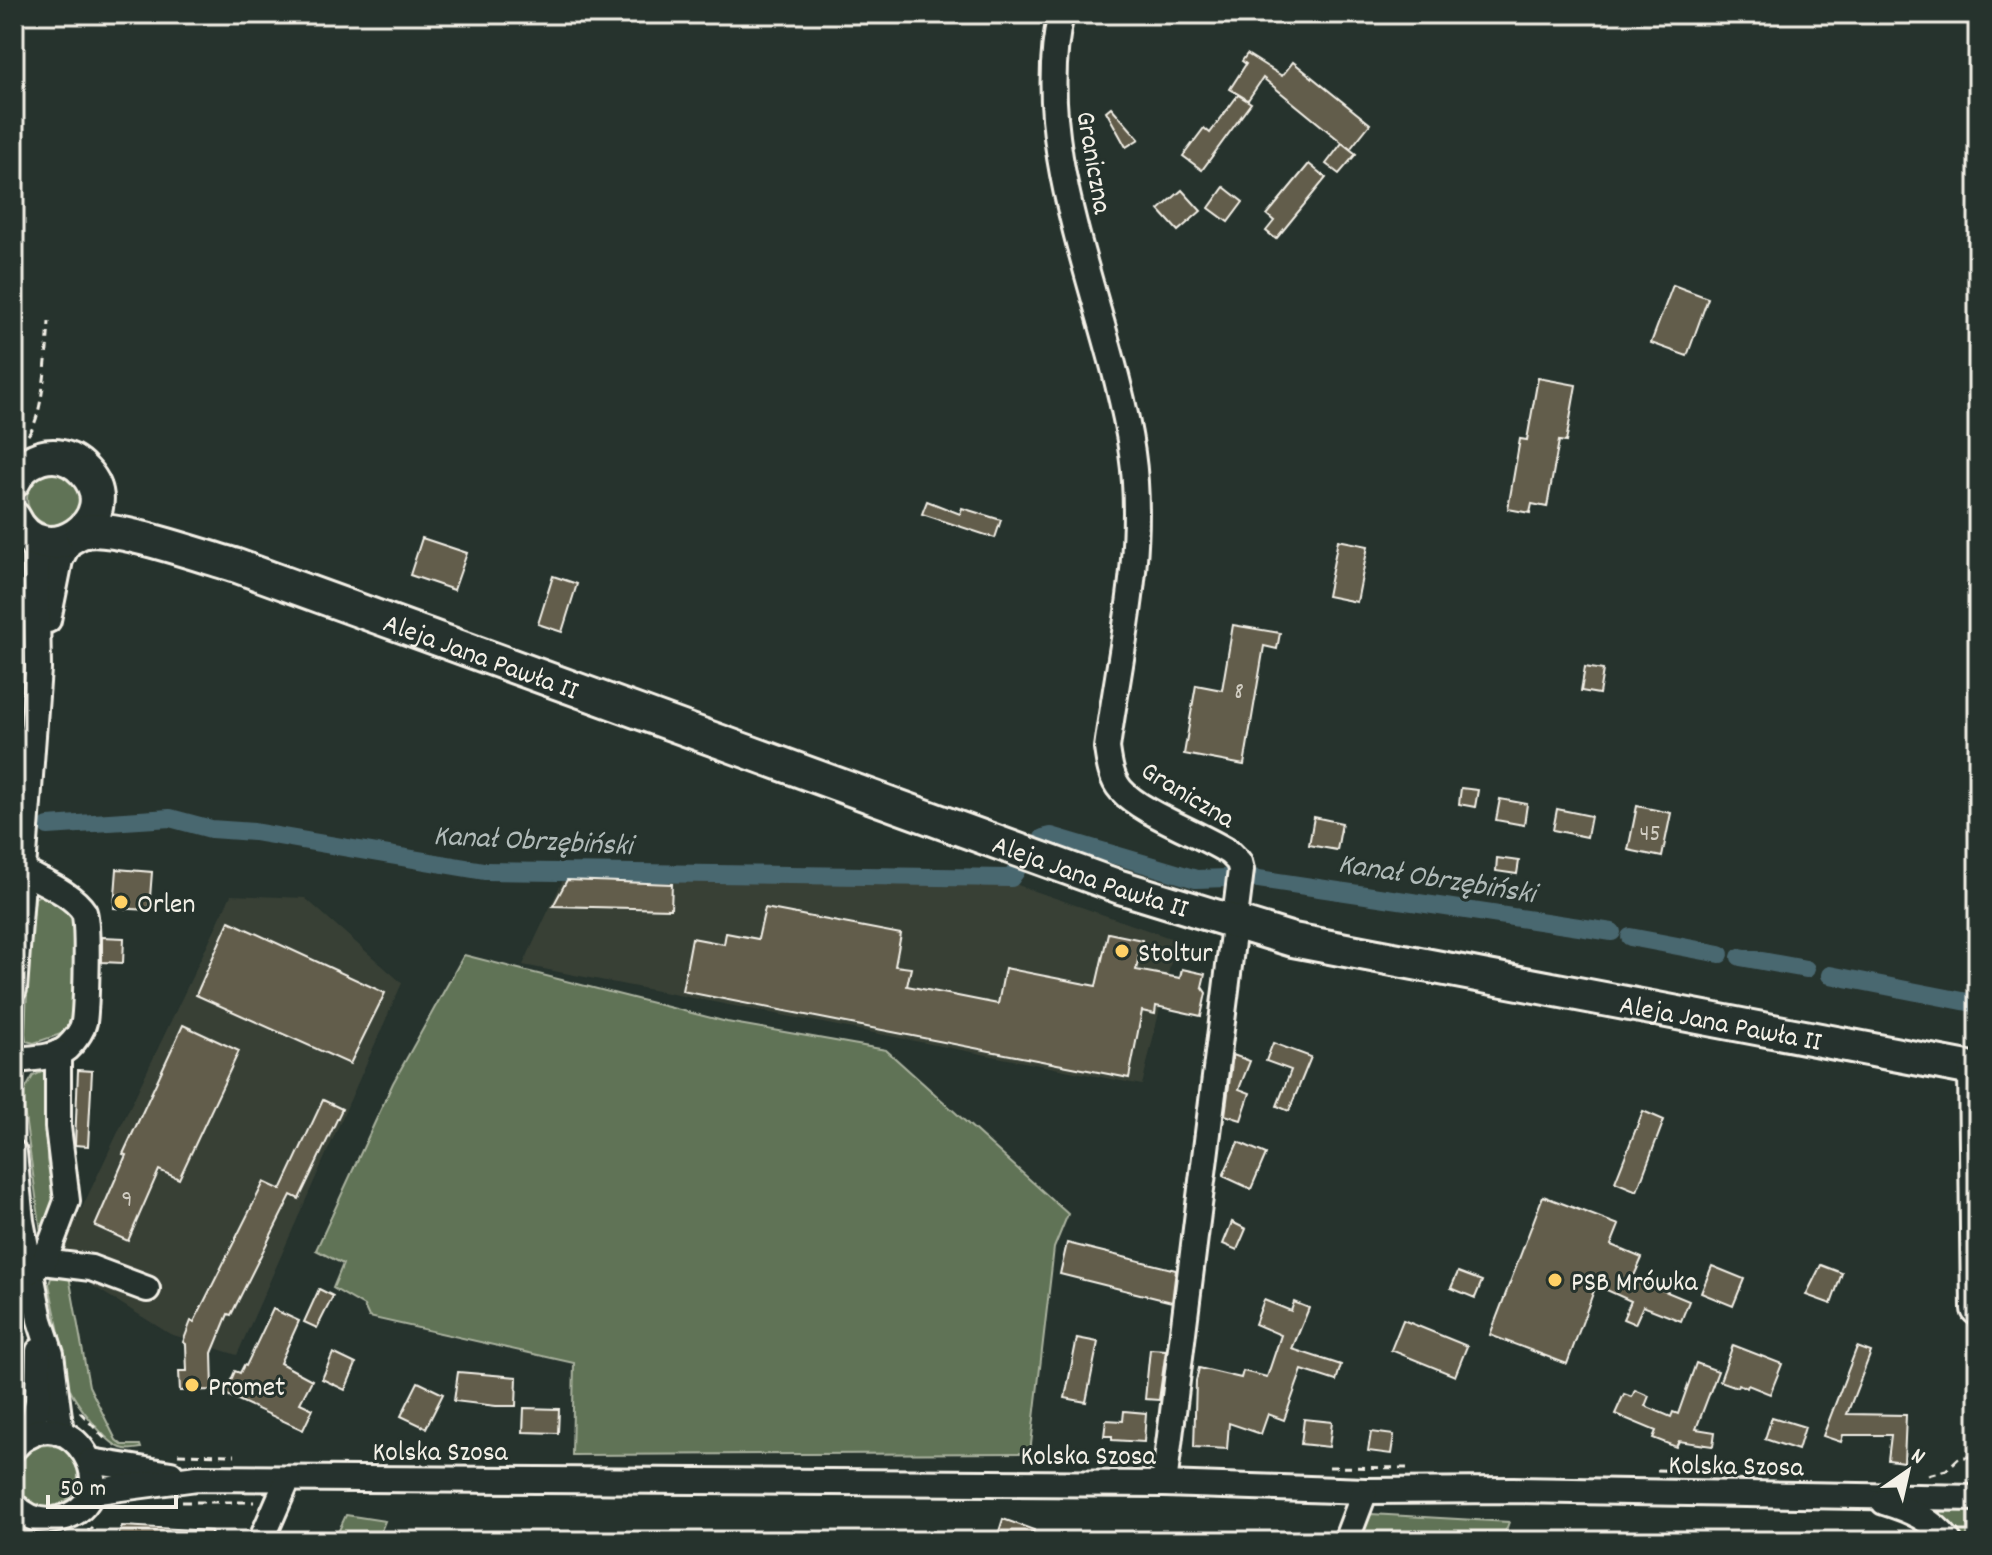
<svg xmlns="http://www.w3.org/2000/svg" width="1992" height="1555" viewBox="0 0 1992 1555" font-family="Dekko,sans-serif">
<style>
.built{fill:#384036}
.green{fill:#607356;stroke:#aab29f;stroke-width:2}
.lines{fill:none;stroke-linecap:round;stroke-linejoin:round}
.canal{stroke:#4a6770;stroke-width:18}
.building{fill:#625d4b;stroke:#f4f1e8;stroke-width:2}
.minor-casing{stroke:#f4f1e8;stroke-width:30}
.major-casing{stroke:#f4f1e8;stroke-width:38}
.path{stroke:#f4f1e8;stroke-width:3;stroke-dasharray:8 6;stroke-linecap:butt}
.minor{stroke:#26332d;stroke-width:24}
.major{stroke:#26332d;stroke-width:32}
.poi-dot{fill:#ffd166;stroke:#26332d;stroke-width:3}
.labels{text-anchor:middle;stroke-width:6;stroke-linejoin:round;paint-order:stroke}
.number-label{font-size:24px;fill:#d0ccc1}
.street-label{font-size:28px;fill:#f4f1e8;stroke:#26332d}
.poi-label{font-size:28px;fill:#f4f1e8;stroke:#26332d;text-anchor:start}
.water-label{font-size:30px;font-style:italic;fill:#b0bab8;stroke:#26332d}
</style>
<rect width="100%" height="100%" fill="#26332d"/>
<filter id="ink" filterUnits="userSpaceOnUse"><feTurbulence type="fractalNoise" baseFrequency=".0125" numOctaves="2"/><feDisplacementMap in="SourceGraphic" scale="16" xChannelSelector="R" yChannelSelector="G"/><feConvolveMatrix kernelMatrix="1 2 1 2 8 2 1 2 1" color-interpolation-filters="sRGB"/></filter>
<g filter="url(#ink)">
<g class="built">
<path d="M567,871l442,11 167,58 -34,145 -619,-120z"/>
<path d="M231,895l74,3 97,85 -165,372 -67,-21 -101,-63 -8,-19z"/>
</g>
<g class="green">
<circle cx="54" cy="498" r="27"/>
<path d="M45,892l26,20 6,16 -4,92 -9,13 -30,10 -8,-2 -1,-8 4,-83 6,-52z"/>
<path d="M464,955l263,67 159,28 182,164 -14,34 -24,205 -458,2 2,-92 -205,-46 -5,-11 -31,-18 10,-24 -27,-14 77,-167z"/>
<path d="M46,1070l5,8 -4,82 3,17 9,-3 5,18 -21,55 -21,-152 11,-19z"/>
<path d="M69,1276l20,110 27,54 6,5h18l1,3c-7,1 -13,3 -20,0 -16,-6 -45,-45 -52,-60l-4,1 -4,-47 -12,-58 2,-6z"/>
<circle cx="47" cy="1476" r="31"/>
<path d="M1967,1511v30h-6l-28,-29z"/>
<path d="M1371,1514l138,8 -7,19h-145z"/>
<path d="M346,1515l39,6 -8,20h-43z"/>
</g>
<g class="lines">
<g class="canal">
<path d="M48,826l122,-8 41,11 43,3 230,39 527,7 5,-7"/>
<path d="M1043,838l8,-2 145,43 32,-1"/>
<path d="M1252,878l360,54"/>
<path d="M1630,937l90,17"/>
<path d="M1740,957l66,12"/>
<path d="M1830,975l148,29"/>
</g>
</g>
<g class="building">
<path d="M1247,54l35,22 11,-14 77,62 -20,25 -87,-71 -15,22 -18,-11 16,-25 -4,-3z"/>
<path d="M1238,95l13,8 -49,67 -19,-14 21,-28 6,5z"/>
<path d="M1111,107l28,32 -13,8 -20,-36z"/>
<path d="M1342,143l14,11 -17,20 -13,-10z"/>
<path d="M1309,164l17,14 -50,61 -10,-8 8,-10 -7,-6z"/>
<path d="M1224,187l19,15 -15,20 -19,-14z"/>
<path d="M1182,190l19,21 -23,20 -19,-21z"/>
<path d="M1673,285l35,13 -21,58 -36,-13z"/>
<path d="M1538,378l38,7 -10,57 -7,-1 -12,66 -15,-3 -2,9 -22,-4 12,-70 7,1z"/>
<path d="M927,501l33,13 2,-6 39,12 -6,18 -73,-24z"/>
<path d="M422,538l45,15 -13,37 -44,-15z"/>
<path d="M1338,540l30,6 -11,56 -30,-6z"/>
<path d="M553,576l24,8 -15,48 -24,-8z"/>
<path d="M1233,625l47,8 -3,16 -13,-3 -20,119 -60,-11 12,-69 26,5z"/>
<path d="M1585,667l18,3 -4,24 -18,-3z"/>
<path d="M1461,788l17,2 -3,17 -16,-3z"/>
<path d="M1500,799l27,5 -3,21 -28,-5z"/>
<path d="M1637,806l34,7 -9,44 -34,-7z"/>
<path d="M1557,809l34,7 -4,21 -34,-7z"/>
<path d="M1314,817l28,6 -5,27 -28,-5z"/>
<path d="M1497,858l22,3 -2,13 -21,-3z"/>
<path d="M117,869l35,3 -3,38 -35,-2z"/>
<path d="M567,880l105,4 -1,25 -118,-3z"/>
<path d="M765,908l136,26 -6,32 16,2 -4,18 91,18 7,-36 91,18 12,-53 34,7 -6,30 44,8 2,-9 23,5 -3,13 4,6 -5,23 -45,-10 -1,8 -13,-3 -13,67 -447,-87 10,-53 32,6 2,-11 32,6z"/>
<path d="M229,921l156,72 -35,71 -154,-69z"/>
<path d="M102,937l22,1 -1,25 -21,-1z"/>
<path d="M183,1025l56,26 -60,128 -20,-9 -31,71 -33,-15 31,-71 -3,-1z"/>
<path d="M1273,1043l38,14 -22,54 -12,-5 14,-36 -25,-9z"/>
<path d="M1233,1055l17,6 -11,28 11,4 -9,27 -16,-5z"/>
<path d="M78,1070l14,1 -4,75 -13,-1z"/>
<path d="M323,1100l19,9 -43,90 -8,-4 -60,120 -3,-1 -16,39 1,37 -33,1 -1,-20h8l-1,-27 -3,-2 8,-21 3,1 70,-140 17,8z"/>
<path d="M1643,1111l21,9 -27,71 -22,-9z"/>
<path d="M1238,1142l28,12 -15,35 -28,-13z"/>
<path d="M1543,1196l76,29 -8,20 31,13 -9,20 56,23 -8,20 -38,-15 -8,18 -12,-5 8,-18 -35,-16 -29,79 -77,-29z"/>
<path d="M1232,1222l14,7 -9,21 -14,-6z"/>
<path d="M1067,1243l109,27 -4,32 -112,-28z"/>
<path d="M1821,1265l21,8 -11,31 -25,-9z"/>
<path d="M1712,1266l32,13 -11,27 -32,-13z"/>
<path d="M1458,1272l24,9 -7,17 -24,-10z"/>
<path d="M319,1289l14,7 -16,32 -13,-6z"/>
<path d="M1264,1300l27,11 3,-9 15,6 -17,41 49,16 -5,16 -34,-11 -18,50 -16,-6 -7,20 -32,-11 -2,26 -33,-2 2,-66 3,-13 42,10 2,-7 24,6 14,-42 -26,-11z"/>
<path d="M273,1309l26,12 -19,42 32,17 -12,23 13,6 -10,21 -78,-36 10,-23 5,2 4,-8 2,1z"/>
<path d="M1403,1320l64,26 -12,30 -64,-26z"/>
<path d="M1077,1338l21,4 -12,60 -21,-4z"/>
<path d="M1733,1345l49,19 -12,30 -22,-9 -1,3 -9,-4 -1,3 -17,-6z"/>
<path d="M1857,1347l14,5 -24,62 59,1 -2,47 -16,-2 3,-25h-48l-2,7 -18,-6z"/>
<path d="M1150,1349l16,1 -7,50 -14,-1z"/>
<path d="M333,1353l23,11 -11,26 -23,-11z"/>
<path d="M1696,1363l22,8 -22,58 19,3 -2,14 -34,-5 -3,6 -23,-9 3,-7 -41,-17 9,-20 8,3 3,-7 14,6 -4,10 26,11 2,-5 5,2z"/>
<path d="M458,1372l59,5 -1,29h-20l-42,-5z"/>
<path d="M418,1382l25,12 -17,34 -25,-12z"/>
<path d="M524,1408l35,1 -1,24 -35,-1z"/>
<path d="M1124,1411l22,2 -2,29 -32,-2v-4h-8l2,-16 17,1z"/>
<path d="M1772,1417l33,10 -7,23 -33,-11z"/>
<path d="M1304,1419l28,3 -3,25 -28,-3z"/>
<path d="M1371,1432l23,3 -3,19 -23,-3z"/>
<path d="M1003,1519l31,11 -4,11h-34z"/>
<path d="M122,1526l89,5v10h-95z"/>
</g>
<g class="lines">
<defs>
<g id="minor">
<path d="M1061,14c-33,140 51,300 71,439 14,97 -12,199 -25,295 2,14 4,31 14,42 20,23 80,44 109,63l9,9 2,8 -77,614"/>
<path d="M48,620l12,-60 11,-21"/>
<path d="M14,989l24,-320 -2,-116 -10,-19"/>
<path d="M14,1060c17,-2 40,-1 53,-12 7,-7 15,-16 17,-26 2,-14 5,-101 0,-110 -12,-19 -42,-30 -61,-41"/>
<path d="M14,1153l7,68 19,99 11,34 10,79"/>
<path d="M44,1262l47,6 56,21"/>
<path d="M30,1271l14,-9 23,-61 -9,-74v-74"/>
<path d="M31,1435l7,-34 1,-50"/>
<path d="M14,1448c53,-61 121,52 45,71 -17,5 -33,-2 -45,-14"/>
<path d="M91,1461l80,13"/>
<path d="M90,1492l107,-14 967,6 201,7 148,-1 465,8"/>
<path d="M1884,1502c26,8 47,17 65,39"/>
<path d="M261,1541l27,-62"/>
<path d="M1346,1541l19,-50"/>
</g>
<g id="major">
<path d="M14,481c7,-15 22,-25 39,-25 13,0 24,7 32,16 43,47 -43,105 -71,46"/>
<path id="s1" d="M82,532c29,-9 122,25 155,34l883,321 173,53 685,130"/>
<path d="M1975,1069l3,240"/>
</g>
</defs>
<use href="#minor" class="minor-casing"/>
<use href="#major" class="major-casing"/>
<g class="path">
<path d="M28,435c16,-18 19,-87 21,-113"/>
<path d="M14,678l2,-24"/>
<path d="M14,1308l7,35"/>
<path d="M80,1412l28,30"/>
<path d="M178,1454l57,1"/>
<path d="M1329,1467l80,1"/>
<path d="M1657,1470l48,1"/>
<path d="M1928,1475l18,-5 14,-13h18"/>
<path d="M182,1502h72"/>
<path d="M14,1539l2,2"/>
<path d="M78,1541l14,-14"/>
</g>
<use href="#minor" class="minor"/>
<use href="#major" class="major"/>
</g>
</g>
<g class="poi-dot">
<circle cx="121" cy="902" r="8"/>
<circle cx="1122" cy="951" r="8"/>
<circle cx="1555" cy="1280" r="8"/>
<circle cx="192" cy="1385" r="8"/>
</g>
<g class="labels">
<g class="number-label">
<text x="1239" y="698">8</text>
<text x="1650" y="840">45</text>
<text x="127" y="1206">9</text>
</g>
<g class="street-label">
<text transform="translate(1096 162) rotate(80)" y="10">Graniczna</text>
<text dy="10" stroke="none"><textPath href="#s1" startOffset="420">Aleja Jana Pawła II</textPath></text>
<text transform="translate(1189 793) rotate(31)" y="10">Graniczna</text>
<text dy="10" stroke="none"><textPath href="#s1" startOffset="1068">Aleja Jana Pawła II</textPath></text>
<text dy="10" stroke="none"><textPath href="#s1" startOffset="1716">Aleja Jana Pawła II</textPath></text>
<text x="440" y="1460">Kolska Szosa</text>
<text x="1088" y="1464">Kolska Szosa</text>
<text transform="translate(1736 1464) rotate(1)" y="10">Kolska Szosa</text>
</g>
<g class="poi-label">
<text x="137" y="912">Orlen</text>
<text x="1138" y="961">Stoltur</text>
<text x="1571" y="1290">PSB Mrówka</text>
<text x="208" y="1395">Promet</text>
</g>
<g class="water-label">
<text transform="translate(533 839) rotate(3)" y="10">Kanał Obrzębiński</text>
<text transform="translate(1437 877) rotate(9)" y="10">Kanał Obrzębiński</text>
</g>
</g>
<rect width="1992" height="1555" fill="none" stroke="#26332d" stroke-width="48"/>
<rect x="24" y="24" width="1944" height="1507" fill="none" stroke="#f4f1e8" stroke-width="3" filter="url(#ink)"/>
<g transform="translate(1908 1471) rotate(34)" stroke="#26332d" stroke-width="6" paint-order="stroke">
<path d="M0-6L14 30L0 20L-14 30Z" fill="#f4f1e8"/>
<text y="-12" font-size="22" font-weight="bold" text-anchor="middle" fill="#f4f1e8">N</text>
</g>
<path d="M48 1495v12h128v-12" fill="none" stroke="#f4f1e8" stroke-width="4"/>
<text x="60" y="1495" font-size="24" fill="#f4f1e8" stroke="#26332d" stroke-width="6" paint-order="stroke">50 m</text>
</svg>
